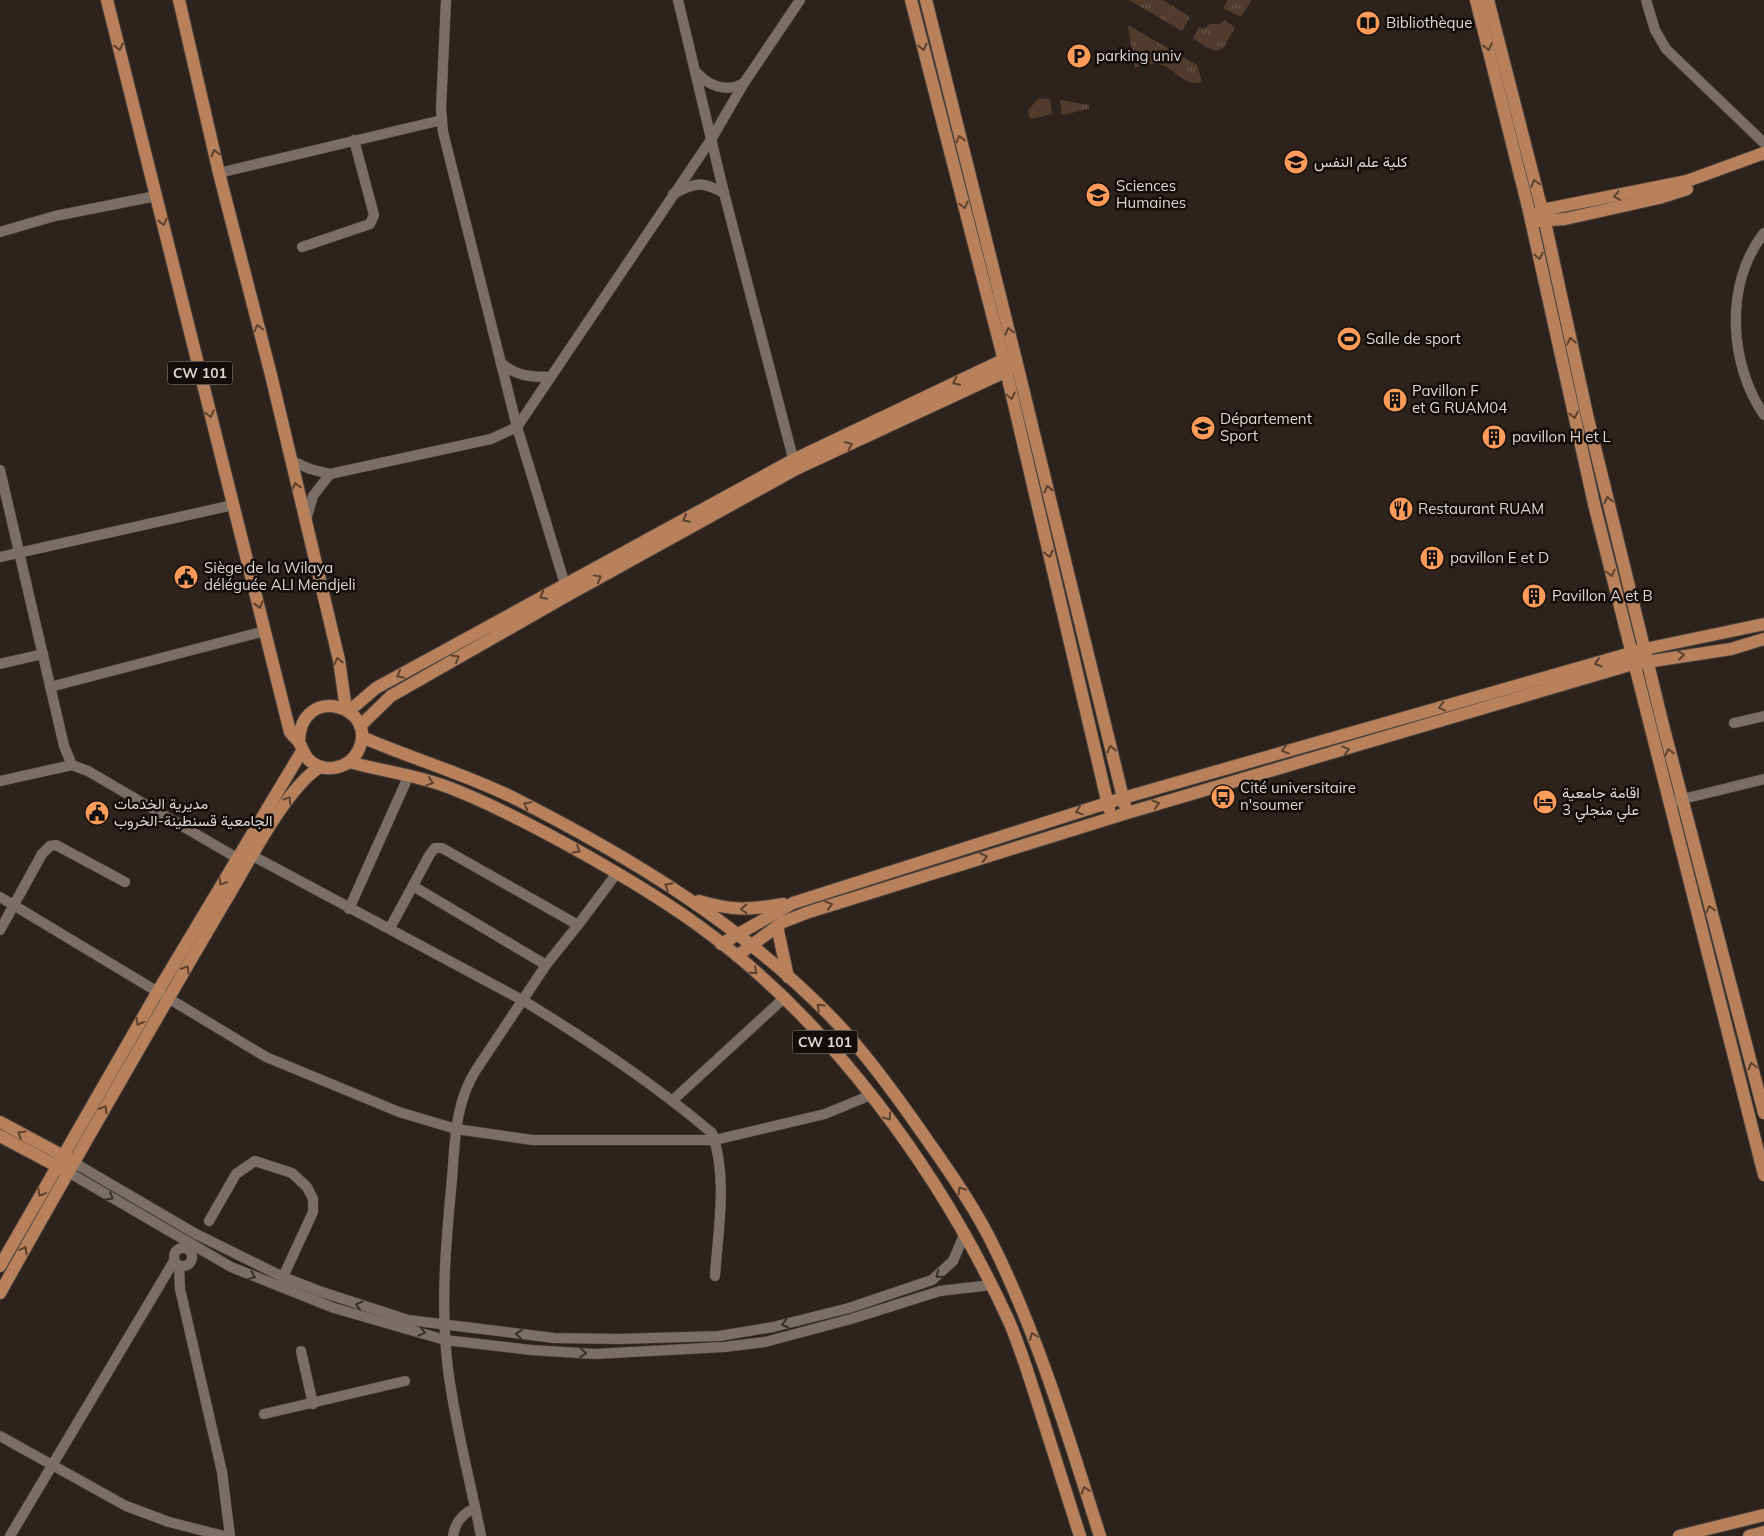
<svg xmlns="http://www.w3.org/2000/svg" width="1764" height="1536" viewBox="0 0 1764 1536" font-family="Mulish,Vazirmatn,sans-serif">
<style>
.park{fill:url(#park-tufts)}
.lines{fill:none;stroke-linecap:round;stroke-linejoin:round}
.minor-casing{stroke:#49413c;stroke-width:11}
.major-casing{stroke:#49413c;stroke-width:14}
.minor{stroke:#7a6e66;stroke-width:10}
.major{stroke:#b9815b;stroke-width:12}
.oneway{stroke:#5d412e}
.oneway2{stroke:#362f2a}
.labels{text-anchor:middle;stroke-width:5;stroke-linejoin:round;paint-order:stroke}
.shield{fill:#120d0a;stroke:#a09a96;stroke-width:1}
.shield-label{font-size:14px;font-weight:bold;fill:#ddd6d2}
.poi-label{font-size:15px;fill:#ddd6d2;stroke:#120d0a;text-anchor:start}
</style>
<defs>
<pattern id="park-tufts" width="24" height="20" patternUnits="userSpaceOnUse" patternTransform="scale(1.25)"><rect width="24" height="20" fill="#513b2d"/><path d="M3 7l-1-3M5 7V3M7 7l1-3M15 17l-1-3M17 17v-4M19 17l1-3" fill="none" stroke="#6a574b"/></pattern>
</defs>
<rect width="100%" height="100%" fill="#2d231c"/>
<g class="park">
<path d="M1129,0h34l27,17 -8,14z"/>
<path d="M1228,0h24l-11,17 -18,-9z"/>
<path d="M1224,20l11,7 -11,20 -7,4 -11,-4 -13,-9 6,-11 4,2 7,-5h11z"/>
<path d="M1128,25l69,40 5,17c-20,6 -27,-17 -47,-18 -7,0 -14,2 -20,4z"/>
<path d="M1039,98l11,1 2,15 -22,5 -2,-9z"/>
<path d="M1060,100l29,5v4l-27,6z"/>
</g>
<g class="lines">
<defs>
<g id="minor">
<path d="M446,0l-5,109 2,23 74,295 50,164"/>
<path d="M678,0l46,193 71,273"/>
<path d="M1646,0l9,30 11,19 98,94"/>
<path d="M696,72c13,14 30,21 48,11"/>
<path d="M219,173l223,-53"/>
<path d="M673,194c23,-12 29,-13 51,-1"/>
<path d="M0,232l55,-16 101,-20"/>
<path d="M1764,233c-40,51 -35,131 0,182"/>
<path d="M302,247l68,-23 4,-9 -20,-75"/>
<path d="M501,363c16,13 28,14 49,14"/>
<path d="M290,460l20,9 20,5 161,-35 26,-12 195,-289 32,-55 56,-83"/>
<path d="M0,470l64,276 8,19 16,6 149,87 16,-2 271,145c65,40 129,82 188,132 16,44 6,96 3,143"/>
<path d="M306,520l7,-24 17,-22"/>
<path d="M0,557l233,-52"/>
<path d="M0,664l43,-10"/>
<path d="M50,687l215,-56"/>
<path d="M1734,723l30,-7"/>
<path d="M0,781l72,-16"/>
<path d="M1675,801l89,-22"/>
<path d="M413,886l133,79"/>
<path d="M0,897l266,160 133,55 57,17 76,11h183l110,-26 46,-19"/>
<path d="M349,909l60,-134"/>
<path d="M578,925l39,-52"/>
<path d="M390,928l40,-74 5,-6h7l136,77 -32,40 -70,105c-21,33 -21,71 -24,109 -6,62 -12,127 -4,190 7,56 22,111 33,167"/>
<path d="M0,930l42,-76 8,-8 6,-1 69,37"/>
<path d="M673,1100l110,-101"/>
<path d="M73,1162l123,72 87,43 36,14 89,29 146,18 65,1 100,-3 54,-9 76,-19 83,-28 21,-19 11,-26"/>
<path d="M68,1172l163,95 103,41 111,32 86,10 64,4 129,-7 41,-5 86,-23 89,-28 51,-6"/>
<path d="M209,1221l27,-47 19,-13 37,12 15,14 6,12v13l-30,65"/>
<circle cx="183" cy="1257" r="9"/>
<path d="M179,1266l1,23 42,183 8,64"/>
<path d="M301,1351l12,53"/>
<path d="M264,1414l141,-33"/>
<path d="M0,1436l126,70 43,16 55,14"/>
<path d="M10,1536l164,-275"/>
<path d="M453,1536c2,-14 9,-22 22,-28"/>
</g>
<g id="major">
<path d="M107,0l183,732c3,5 8,7 10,12 3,5 4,11 9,16 15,14 40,9 49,-9 23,-45 -58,-69 -59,-9"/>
<path d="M179,0l40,173 52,202 68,285 7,49"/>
<path d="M911,0l90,349 108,460"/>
<path d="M926,0l90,360 109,446"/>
<path d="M1476,0l52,207 66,297 170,671"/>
<path d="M1488,0l57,222 43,197 75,306 101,388"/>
<path d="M1536,215l6,-5 145,-29 77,-28"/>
<path d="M1538,221l27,-2 94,-21 28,-9"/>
<path d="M349,711l27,-23 417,-228 210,-100h13l-11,12 -209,97 -228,126 -177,101 -31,30"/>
<path d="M362,737c50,22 104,37 154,62 116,59 228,127 319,222 33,35 61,74 88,113 26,37 53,75 73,117 44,91 73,188 104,285"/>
<path d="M349,762c37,10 74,14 109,29 44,18 85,40 126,63 39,22 78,45 115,72 131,95 240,244 308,391 13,28 22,60 32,90 14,43 27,86 41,129"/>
<path d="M699,901c34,10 49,9 84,3"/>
<path d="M777,926l11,51"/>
<path d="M721,944l72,-41 330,-105 522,-149 119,-25"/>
<path d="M737,956l46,-34 26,-10 318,-99 506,-149 98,-15 33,-10"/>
<path d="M0,1122l69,37"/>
<path d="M0,1136l64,34"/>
<path d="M0,1266l158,-275 144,-240"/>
<path d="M0,1293c73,-130 147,-259 223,-388 22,-36 63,-118 97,-138"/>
<path d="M1679,1536l85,-21"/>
<path d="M1749,1536l15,-4"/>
</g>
</defs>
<use href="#minor" class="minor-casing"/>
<use href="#major" class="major-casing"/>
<use href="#minor" class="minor"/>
<use href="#major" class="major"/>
</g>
<defs><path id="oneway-chevron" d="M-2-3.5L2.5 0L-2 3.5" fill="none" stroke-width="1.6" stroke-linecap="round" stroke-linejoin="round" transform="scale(1.25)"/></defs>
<g class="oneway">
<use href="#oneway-chevron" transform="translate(119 47) rotate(76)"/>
<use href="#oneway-chevron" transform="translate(923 47) rotate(76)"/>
<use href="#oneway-chevron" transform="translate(1488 47) rotate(76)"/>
<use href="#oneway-chevron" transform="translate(960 139) rotate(-104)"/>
<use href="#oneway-chevron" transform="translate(215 153) rotate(-103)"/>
<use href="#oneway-chevron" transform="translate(1535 183) rotate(-106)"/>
<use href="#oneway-chevron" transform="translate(1617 196) rotate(169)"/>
<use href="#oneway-chevron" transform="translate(964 205) rotate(75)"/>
<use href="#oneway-chevron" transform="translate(163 222) rotate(76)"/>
<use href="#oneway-chevron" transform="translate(1539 256) rotate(78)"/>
<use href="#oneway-chevron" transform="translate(258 328) rotate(-105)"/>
<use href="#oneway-chevron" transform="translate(1009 331) rotate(-104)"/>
<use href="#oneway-chevron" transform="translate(1571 341) rotate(-102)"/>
<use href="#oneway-chevron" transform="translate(956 382) rotate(154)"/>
<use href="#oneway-chevron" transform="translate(1011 396) rotate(77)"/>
<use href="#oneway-chevron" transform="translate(210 414) rotate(76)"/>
<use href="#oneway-chevron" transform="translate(1574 415) rotate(78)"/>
<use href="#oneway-chevron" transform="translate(849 445) rotate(-25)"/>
<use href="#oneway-chevron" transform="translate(296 486) rotate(-103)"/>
<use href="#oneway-chevron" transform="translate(1048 489) rotate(-104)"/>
<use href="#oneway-chevron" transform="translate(1608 500) rotate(-104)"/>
<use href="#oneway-chevron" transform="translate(686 519) rotate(152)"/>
<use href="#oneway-chevron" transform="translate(1049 554) rotate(77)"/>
<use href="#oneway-chevron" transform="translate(1611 573) rotate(76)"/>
<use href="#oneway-chevron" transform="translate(598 578) rotate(-29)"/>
<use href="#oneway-chevron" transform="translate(543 596) rotate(152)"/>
<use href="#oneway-chevron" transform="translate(259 605) rotate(76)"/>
<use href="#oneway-chevron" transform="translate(1681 655) rotate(-8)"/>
<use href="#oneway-chevron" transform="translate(456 658) rotate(-30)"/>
<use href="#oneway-chevron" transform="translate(338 661) rotate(-103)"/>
<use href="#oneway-chevron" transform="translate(1598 663) rotate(163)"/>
<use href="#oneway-chevron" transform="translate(400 675) rotate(151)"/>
<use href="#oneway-chevron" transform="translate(1442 707) rotate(165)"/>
<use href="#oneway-chevron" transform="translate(1111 749) rotate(-104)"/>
<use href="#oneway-chevron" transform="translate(1285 750) rotate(164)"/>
<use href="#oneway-chevron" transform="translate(1346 750) rotate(-16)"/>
<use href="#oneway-chevron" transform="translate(1669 752) rotate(-104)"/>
<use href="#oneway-chevron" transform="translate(430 782) rotate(18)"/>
<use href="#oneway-chevron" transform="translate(288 800) rotate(-56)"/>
<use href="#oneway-chevron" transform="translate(1156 804) rotate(-16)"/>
<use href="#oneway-chevron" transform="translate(527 805) rotate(-153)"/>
<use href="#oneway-chevron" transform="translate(1079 811) rotate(162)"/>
<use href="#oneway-chevron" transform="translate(577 850) rotate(30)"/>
<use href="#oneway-chevron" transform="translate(984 857) rotate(-17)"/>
<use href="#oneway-chevron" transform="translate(222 882) rotate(121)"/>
<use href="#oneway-chevron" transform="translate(668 886) rotate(-149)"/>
<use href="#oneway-chevron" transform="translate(829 905) rotate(-17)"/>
<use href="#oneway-chevron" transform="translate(744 909) rotate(179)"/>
<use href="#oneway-chevron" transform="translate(1710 909) rotate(-105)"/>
<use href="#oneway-chevron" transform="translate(186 969) rotate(-59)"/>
<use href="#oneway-chevron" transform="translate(754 971) rotate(41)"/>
<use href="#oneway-chevron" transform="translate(820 1007) rotate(-136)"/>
<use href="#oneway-chevron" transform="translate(139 1022) rotate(120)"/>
<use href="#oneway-chevron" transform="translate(1752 1066) rotate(-105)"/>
<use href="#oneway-chevron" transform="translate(104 1109) rotate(-60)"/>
<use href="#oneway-chevron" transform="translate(888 1117) rotate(54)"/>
<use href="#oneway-chevron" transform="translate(21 1134) rotate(-149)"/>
<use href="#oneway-chevron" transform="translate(961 1190) rotate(-123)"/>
<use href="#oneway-chevron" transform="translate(41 1193) rotate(120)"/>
<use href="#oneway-chevron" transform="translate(24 1250) rotate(-61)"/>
<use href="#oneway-chevron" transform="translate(1033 1336) rotate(-113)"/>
<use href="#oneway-chevron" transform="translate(1085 1490) rotate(-108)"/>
</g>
<g class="oneway2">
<use href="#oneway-chevron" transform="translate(110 1197) rotate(31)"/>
<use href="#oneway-chevron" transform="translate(939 1275) rotate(141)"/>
<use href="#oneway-chevron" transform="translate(252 1276) rotate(22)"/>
<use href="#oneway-chevron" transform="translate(359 1305) rotate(-163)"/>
<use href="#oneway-chevron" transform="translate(785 1324) rotate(166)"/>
<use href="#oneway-chevron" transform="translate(422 1332) rotate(15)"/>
<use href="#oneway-chevron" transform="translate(519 1334) rotate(-173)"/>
<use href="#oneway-chevron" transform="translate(583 1353) rotate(4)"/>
</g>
<defs>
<symbol id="library-disc" viewBox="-11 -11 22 22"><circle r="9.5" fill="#fe9b58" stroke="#120d0a"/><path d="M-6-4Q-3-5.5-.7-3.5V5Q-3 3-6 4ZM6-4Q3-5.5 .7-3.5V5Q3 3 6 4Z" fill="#111"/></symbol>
<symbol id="parking-disc" viewBox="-11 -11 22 22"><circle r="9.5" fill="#fe9b58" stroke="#120d0a"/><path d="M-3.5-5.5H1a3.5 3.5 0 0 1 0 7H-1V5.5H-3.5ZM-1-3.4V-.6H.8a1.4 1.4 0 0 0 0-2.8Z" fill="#111"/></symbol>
<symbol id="university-disc" viewBox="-11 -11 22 22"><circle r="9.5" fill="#fe9b58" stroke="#120d0a"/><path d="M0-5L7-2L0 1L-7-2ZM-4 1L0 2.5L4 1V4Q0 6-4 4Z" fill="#111"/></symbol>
<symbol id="stadium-disc" viewBox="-11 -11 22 22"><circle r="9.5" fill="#fe9b58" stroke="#120d0a"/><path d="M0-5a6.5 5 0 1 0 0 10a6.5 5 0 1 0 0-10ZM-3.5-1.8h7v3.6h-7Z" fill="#111"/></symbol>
<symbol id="building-disc" viewBox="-11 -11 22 22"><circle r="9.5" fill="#fe9b58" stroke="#120d0a"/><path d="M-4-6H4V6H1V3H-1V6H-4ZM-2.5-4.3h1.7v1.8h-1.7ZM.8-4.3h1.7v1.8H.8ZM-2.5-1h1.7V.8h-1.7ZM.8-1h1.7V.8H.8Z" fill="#111"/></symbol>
<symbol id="restaurant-disc" viewBox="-11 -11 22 22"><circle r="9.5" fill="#fe9b58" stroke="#120d0a"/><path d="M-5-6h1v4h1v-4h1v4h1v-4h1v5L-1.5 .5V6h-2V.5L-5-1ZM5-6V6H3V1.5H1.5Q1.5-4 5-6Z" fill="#111"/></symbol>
<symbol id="civic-disc" viewBox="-11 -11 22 22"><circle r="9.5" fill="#fe9b58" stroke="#120d0a"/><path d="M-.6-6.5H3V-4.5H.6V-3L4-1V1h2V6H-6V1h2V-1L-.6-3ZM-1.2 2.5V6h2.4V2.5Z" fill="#111"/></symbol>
<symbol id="bus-disc" viewBox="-11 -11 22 22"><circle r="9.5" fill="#fe9b58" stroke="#120d0a"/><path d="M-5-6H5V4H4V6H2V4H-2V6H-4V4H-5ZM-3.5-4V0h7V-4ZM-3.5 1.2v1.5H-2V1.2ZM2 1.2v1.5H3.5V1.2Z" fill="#111"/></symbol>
<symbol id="hotel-disc" viewBox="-11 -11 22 22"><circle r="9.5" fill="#fe9b58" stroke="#120d0a"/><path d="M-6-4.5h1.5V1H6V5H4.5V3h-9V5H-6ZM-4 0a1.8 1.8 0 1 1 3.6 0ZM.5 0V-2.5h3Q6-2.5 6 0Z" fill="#111"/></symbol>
</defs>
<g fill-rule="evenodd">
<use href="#library-disc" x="1354" y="9" width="28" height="28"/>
<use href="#parking-disc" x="1065" y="42" width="28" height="28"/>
<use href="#university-disc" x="1282" y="148" width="28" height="28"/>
<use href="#university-disc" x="1084" y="181" width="28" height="28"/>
<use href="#stadium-disc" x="1335" y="325" width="28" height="28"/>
<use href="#building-disc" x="1381" y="386" width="28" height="28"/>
<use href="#university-disc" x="1189" y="414" width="28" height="28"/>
<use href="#building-disc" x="1480" y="423" width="28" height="28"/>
<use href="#restaurant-disc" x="1387" y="495" width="28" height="28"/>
<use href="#building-disc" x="1418" y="544" width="28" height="28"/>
<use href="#civic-disc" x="172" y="563" width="28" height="28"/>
<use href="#building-disc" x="1520" y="582" width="28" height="28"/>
<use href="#bus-disc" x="1209" y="783" width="28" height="28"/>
<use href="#hotel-disc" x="1531" y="788" width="28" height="28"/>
<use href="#civic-disc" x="83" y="799" width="28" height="28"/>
</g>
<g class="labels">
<g class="shield">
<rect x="167.5" y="361.5" width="65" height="23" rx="4"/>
<rect x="792.5" y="1030.5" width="65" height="23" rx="4"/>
</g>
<g class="shield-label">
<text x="200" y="378">CW 101</text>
<text x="825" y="1047">CW 101</text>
</g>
<g class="poi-label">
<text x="1386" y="28">Bibliothèque</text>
<text x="1096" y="61">parking univ</text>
<text x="1314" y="167">كلية علم النفس</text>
<text x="1116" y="191">Sciences<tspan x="1116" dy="17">Humaines</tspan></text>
<text x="1366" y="344">Salle de sport</text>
<text x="1412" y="396">Pavillon F<tspan x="1412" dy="17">et G RUAM04</tspan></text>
<text x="1220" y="424">Département<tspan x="1220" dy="17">Sport</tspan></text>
<text x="1512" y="442">pavillon H et L</text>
<text x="1418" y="514">Restaurant RUAM</text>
<text x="1450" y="563">pavillon E et D</text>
<text x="204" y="573">Siège de la Wilaya<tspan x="204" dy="17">déléguée ALI Mendjeli</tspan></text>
<text x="1552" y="601">Pavillon A et B</text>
<text x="1240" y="793">Cité universitaire<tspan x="1240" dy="17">n'soumer</tspan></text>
<text x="1562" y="798">اقامة جامعية<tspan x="1562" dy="17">علي منجلي 3</tspan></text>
<text x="114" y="809">مديرية الخدمات<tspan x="114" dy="17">الجامعية قسنطينة-الخروب</tspan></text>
</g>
</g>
</svg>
